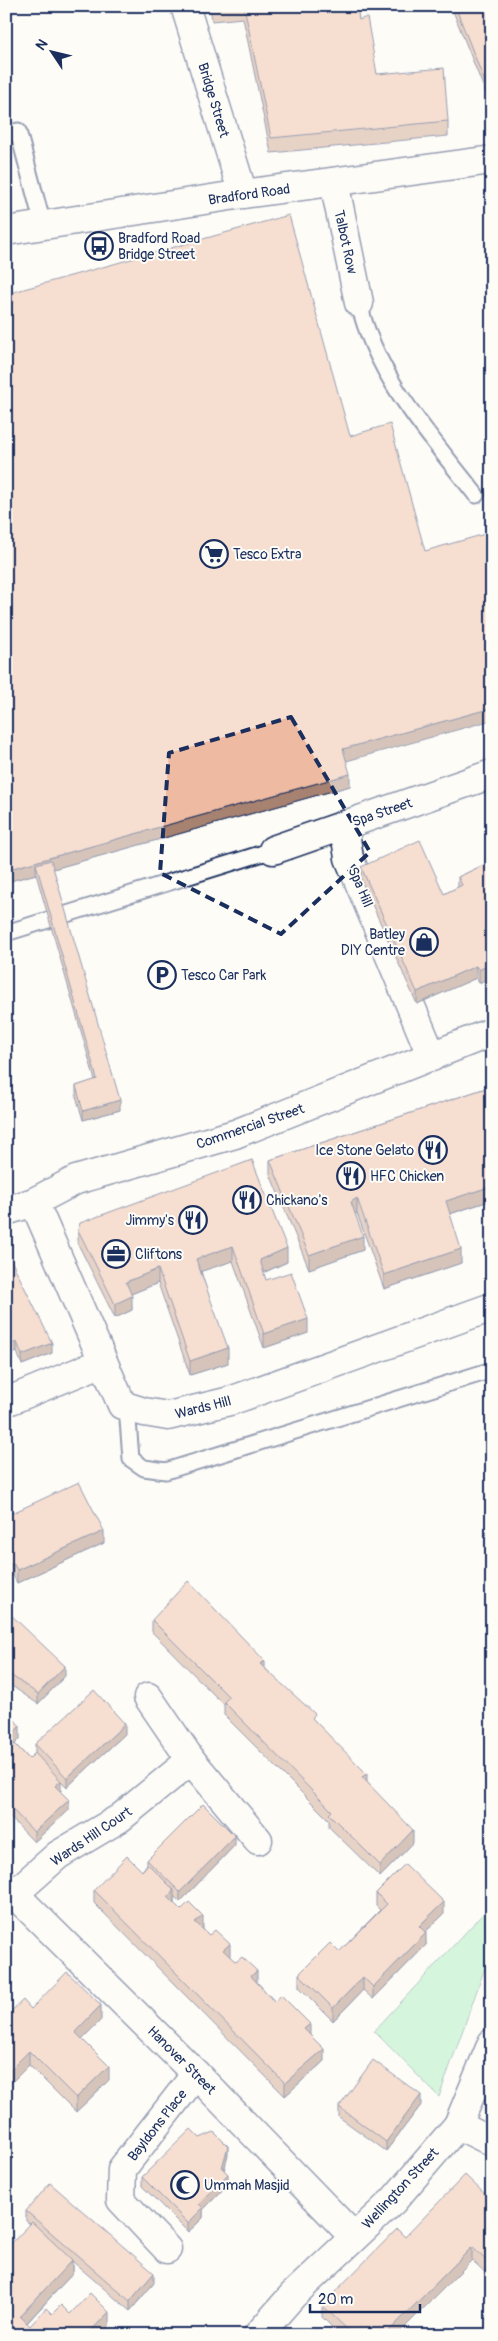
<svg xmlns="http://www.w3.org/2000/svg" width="498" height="2341" viewBox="0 0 498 2341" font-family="Pangolin,sans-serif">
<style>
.green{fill:#a7eebc;stroke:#618e8d}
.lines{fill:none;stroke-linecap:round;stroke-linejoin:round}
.lane-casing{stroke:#1b2f5e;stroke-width:19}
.street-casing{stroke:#1b2f5e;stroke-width:31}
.secondary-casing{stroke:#1b2f5e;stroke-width:31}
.primary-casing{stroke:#1b2f5e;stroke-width:31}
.lane{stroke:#fdfcf7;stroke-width:15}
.street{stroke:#fdfcf7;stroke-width:28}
.secondary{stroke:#fdfcf7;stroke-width:28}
.primary{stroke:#fdfcf7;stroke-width:28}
.wall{fill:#cda08a;stroke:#1b2f5e}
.shaded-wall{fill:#a78271;stroke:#1b2f5e}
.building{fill:#eebaa1;stroke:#1b2f5e}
.marked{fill:none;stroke:#1b2f5e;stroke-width:4;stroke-dasharray:10 6;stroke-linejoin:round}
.labels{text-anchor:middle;stroke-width:4;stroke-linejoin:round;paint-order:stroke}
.street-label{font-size:14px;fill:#1b2f5e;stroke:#fdfcf7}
.poi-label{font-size:14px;fill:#1b2f5e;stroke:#fdfcf7;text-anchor:start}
</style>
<rect width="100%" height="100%" fill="#fdfcf7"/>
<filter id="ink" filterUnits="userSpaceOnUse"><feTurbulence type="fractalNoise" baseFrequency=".02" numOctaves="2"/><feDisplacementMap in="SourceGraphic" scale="10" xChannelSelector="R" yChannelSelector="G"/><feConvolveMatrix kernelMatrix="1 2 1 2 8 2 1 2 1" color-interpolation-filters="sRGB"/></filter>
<g filter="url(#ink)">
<path class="green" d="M492,1904v44l-53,149 -65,-66z"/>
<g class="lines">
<defs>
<g id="lane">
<path d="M6,134l12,-3 25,94"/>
<path d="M359,303c17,74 71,133 117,192"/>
<path d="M6,933l267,-83"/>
<path d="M127,1407l4,52 13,9 22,3 326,-101"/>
</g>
<g id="street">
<path d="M185,6l58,188"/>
<path d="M334,182l25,121"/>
<path d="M344,825l5,33 83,199"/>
<path d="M273,850l219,-76"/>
<path d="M34,1202l88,203 22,7 24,4 62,-15 262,-94"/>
<path d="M6,1402l97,-40"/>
<path d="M148,1697l43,63 67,80"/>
<path d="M6,1886l190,188 158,163"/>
<path d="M14,1894l44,-39 62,-37 71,-58"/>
<path d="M458,2125l34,17"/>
<path d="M167,2249l-46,-49 1,-31 74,-95"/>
</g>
<g id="secondary">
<path d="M6,1211l28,-9 42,-22 159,-46 257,-102"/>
<path d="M258,2335l35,-40 100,-94 65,-76 34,-82"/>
</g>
<path id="primary" d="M6,231l237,-37 249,-34"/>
</defs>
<use href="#lane" class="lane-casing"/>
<use href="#street" class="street-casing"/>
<use href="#secondary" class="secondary-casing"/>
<use href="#primary" class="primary-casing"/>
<use href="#lane" class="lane"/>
<use href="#street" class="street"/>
<use href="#secondary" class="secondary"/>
<use href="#primary" class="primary"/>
</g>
<g class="wall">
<path d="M210,6h147l2,14 18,54 71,47v15l-177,17 -28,-135 -31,3z"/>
<path d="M451,6h41v103z"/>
<path d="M6,294l340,467 4,25 -297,83 67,241 -37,10 -7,-24v-10l19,-6 -59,-206 -30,8z"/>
<path d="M492,861v115l-13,7 -3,-5 -59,26 -56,-124v-13l83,27 14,-7v-10z"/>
<path d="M492,1086v114l-42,14 11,49 -77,26 -27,-76 -2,1 8,36 -54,19 -39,-95v-14z"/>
<path d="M252,1160l35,102 -24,11 3,7 42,53 -44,15 -31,-87 -32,10 27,92 -38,12 -32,-92 -27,11 1,16 -17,8 -37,-74v-14z"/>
<path d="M6,1257l46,96 -30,12 -5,-13 -11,4z"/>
<path d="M6,1516l98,27 -87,40 -4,-8 -7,3z"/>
<path d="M6,1614l59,62 -27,28 -32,-22z"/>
<path d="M152,1620l113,48 50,53 52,61 46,61 -33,34 -51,-50v-7l-105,-105v-10l-72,-73z"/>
<path d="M6,1710l14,29 -5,5 14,15 6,-6v-9l90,-10 -58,53 -7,-7 1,11h-1l9,19 -35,32 -28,-29z"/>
<path d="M235,1845l-55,57 -6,-6v7l7,7 22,18v1l27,27v1l27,25 18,20 35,33 14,26 -39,35 -191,-193v-13l48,-19 5,-7v-4z"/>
<path d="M376,1893l68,21 -19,18 1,13 -53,54 -10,-9 -30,31 -34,-34v-13l40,-22 41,-42 -4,-4z"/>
<path d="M31,2009l70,11 -19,19 27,41 -33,32 -47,-47 -23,23z"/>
<path d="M421,2105l-35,46 -47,-34v-10z"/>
<path d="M200,2138l28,17 -4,15 4,14 -25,26v8l-15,14 -46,-46v-9z"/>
<path d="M492,2201v78l-20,-19 -75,75h-57l-18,-18v-12l83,-68z"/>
<path d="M26,2211l128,72 -24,28 -58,-50v13l-45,49 3,3 22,-12h18l39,12 -103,9 24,-111 -4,-3z"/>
</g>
<g class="shaded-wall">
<path d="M492,708v12l-149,42v-13z"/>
<path d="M350,774v12l-311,87 -3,-9v10l-30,8v-12z"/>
<path d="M492,963v13l-13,7v-13z"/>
<path d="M476,966v12l-59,26v-12z"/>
<path d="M120,1100v10l-37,10v-9z"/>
<path d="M492,1186v14l-46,15v-14z"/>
<path d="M357,1198v15l-6,3v-14z"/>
<path d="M363,1236v14l-54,19v-14z"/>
<path d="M233,1246v15l-37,12v-14z"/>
<path d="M287,1248v14l-27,12v-14z"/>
<path d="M461,1249v14l-77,26v-14z"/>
<path d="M158,1269v14l-32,13v-14z"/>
<path d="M132,1296v14l-17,8v-14z"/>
<path d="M308,1319v14l-44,15v-14z"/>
<path d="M17,1342v10l-11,4v-10z"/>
<path d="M52,1343v10l-30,12v-10z"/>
<path d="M228,1348v15l-38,12v-14z"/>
<path d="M104,1531v12l-87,40v-13z"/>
<path d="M13,1563v12l-7,3v-12z"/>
<path d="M265,1661v13l-5,-10z"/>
<path d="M65,1666v10l-27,28v-10z"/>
<path d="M125,1724v10l-58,53v-9z"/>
<path d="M20,1726v13l-14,14v-12z"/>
<path d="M367,1774v12l-5,-9z"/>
<path d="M61,1781v10l-6,5v-10z"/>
<path d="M69,1800v10l-35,32v-10z"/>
<path d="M413,1830v13l-33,34v-12z"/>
<path d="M235,1836v9l-55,57v-10z"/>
<path d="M174,1890v13l-6,-6z"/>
<path d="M444,1902v12l-25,24v-12z"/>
<path d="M203,1916v12l-8,7v-13z"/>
<path d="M426,1933v12l-53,54v-12z"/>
<path d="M230,1944v12l-7,7v-13z"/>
<path d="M257,1971v12l-6,-7z"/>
<path d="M363,1977v13l-30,31v-13z"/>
<path d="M101,2005v15l-26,26v-14z"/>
<path d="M310,2024v12l-6,-7z"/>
<path d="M324,2049v12l-39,35v-13z"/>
<path d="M29,2051v14l-23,23v-14z"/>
<path d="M109,2066v14l-33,32v-14z"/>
<path d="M421,2095v10l-35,46v-9z"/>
<path d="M228,2146v9l-6,23v-10z"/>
<path d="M228,2174v10l-25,26v8l-15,14v-9l11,-19z"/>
<path d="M472,2247v13l-75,75h-12z"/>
<path d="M72,2260v14l-52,56v-14z"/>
<path d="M154,2273v10l-24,28v-10z"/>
<path d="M109,2312v14l-9,9h-13z"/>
</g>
<g class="building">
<path d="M244,6h113l2,14 8,-3 10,57 67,-6 4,53 -177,17z"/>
<path d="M455,6h37v94z"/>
<path d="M289,215l61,221 40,-12 35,127 67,-19v176l-149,41 7,25 -344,96v-576z"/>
<path d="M420,840l24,54 18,-9 -4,-8 34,-16v102l-13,7 -3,-4 -59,26 -56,-125z"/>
<path d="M51,860l69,240 -37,11 -7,-25 21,-7 -61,-215z"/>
<path d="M492,1086v100l-46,15 15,48 -77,26 -27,-77 -6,4 12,34 -54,19 -39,-95z"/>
<path d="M252,1160l35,88 -27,12 6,20 25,-8 17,47 -44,15 -31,-88 -37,13 32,89 -38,13 -32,-92 -32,13 6,14 -17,8 -37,-74 2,-7z"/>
<path d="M9,1256l43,87 -30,12 -5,-13 -11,4v-89z"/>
<path d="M79,1482l25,49 -87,39 -4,-7 -7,3v-50z"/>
<path d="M188,1581l77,80 -5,3 55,50 -3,4 55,56 -5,3 51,53 -33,35 -51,-51 3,-3 -108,-109 5,-5 -77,-77z"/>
<path d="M8,1612l57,54 -27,28 -32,-22v-58z"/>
<path d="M94,1690l31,34 -58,54 -32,-34z"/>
<path d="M6,1710l14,16 -14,15z"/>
<path d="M15,1744l14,15 6,-6 26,28 -6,5 14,14 -35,32 -28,-29v-51z"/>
<path d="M203,1804l32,32 -55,56 -33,-32z"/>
<path d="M127,1856l15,15 6,-7 26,26 -6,7 13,13 8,-8 14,14 -8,6 14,13 6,-5 15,14 -7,6 13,12 6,-5 15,14 -6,5 24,26 6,-7 29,29 -6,5 20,20 -39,34 -191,-193z"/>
<path d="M405,1864l39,38 -25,24 7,7 -53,54 -10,-10 -30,31 -34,-34 31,-31 9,9 48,-48 -11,-11z"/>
<path d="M67,1972l34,33 -26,27 34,34 -33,32 -47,-47 -23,23v-58l17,-16 8,9z"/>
<path d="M373,2060l48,35 -35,47 -47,-35z"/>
<path d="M191,2129l9,9 14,-6 14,14 -6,22 6,6 -29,30 4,4 -15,15 -46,-46z"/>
<path d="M465,2175l27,26v65l-20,-19 -87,88h-32l-31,-30 75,-76 8,8z"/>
<path d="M50,2183l104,90 -24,28 -104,-90z"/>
<path d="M32,2222l40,38 -52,56 10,10 16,-18 6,6 9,-9 9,9 20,-21 19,19 -22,23h-81v-86z"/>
<path d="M442,2331l4,4h-8z"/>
</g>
</g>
<path d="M0 0H498V2341H0ZM291,717l79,135 -89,82 -121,-61 9,-120z" fill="#fdfcf7" fill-opacity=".55" fill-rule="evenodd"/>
<path class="marked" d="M291,717l79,135 -89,82 -121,-61 9,-120z"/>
<defs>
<symbol id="bus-ring" viewBox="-11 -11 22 22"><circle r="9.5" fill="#fdfcf7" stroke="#1b2f5e" stroke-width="1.5"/><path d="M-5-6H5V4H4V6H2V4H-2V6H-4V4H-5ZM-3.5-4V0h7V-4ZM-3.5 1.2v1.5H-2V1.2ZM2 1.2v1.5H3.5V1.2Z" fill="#1b2f5e"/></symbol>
<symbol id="supermarket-ring" viewBox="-11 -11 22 22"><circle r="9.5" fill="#fdfcf7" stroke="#1b2f5e" stroke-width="1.5"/><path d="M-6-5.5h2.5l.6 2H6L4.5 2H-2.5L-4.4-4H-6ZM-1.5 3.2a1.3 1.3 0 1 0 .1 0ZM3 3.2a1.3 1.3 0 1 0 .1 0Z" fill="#1b2f5e"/></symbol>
<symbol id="shop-ring" viewBox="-11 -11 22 22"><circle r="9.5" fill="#fdfcf7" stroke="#1b2f5e" stroke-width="1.5"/><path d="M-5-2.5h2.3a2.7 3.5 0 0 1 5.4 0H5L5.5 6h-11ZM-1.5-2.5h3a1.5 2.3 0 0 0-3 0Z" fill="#1b2f5e"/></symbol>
<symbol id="parking-ring" viewBox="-11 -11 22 22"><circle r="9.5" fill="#fdfcf7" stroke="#1b2f5e" stroke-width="1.5"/><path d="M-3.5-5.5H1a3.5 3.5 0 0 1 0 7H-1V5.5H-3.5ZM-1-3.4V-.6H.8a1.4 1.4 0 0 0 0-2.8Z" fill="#1b2f5e"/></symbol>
<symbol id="restaurant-ring" viewBox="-11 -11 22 22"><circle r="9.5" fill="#fdfcf7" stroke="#1b2f5e" stroke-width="1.5"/><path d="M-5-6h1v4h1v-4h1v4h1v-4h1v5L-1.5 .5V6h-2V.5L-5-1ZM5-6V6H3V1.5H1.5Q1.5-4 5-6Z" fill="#1b2f5e"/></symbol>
<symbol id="office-ring" viewBox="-11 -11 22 22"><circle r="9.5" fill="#fdfcf7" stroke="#1b2f5e" stroke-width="1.5"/><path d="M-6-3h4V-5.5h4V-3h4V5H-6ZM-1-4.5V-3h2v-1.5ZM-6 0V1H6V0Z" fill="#1b2f5e"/></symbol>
<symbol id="mosque-ring" viewBox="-11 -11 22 22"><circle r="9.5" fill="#fdfcf7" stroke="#1b2f5e" stroke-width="1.5"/><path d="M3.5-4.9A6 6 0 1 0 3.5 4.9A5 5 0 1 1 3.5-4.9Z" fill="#1b2f5e"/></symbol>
</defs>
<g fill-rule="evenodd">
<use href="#bus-ring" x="83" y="230" width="32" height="32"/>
<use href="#supermarket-ring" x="198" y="538" width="32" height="32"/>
<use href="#shop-ring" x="408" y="926" width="32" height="32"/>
<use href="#parking-ring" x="146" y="959" width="32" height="32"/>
<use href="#restaurant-ring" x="417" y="1134" width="32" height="32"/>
<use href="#restaurant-ring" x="335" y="1160" width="32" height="32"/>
<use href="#restaurant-ring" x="231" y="1184" width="32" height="32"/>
<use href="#restaurant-ring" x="177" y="1204" width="32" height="32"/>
<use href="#office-ring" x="100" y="1238" width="32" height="32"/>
<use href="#mosque-ring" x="169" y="2169" width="32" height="32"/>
</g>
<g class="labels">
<g class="street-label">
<text transform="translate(214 100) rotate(73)" y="5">Bridge Street</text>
<text transform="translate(249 194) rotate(-8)" y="5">Bradford Road</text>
<text transform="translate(346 242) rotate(78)" y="5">Talbot Row</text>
<text transform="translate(382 812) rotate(-19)" y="5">Spa Street</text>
<text transform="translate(361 887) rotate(67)" y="5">Spa Hill</text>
<text transform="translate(250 1126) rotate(-19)" y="5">Commercial Street</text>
<text transform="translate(203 1407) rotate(-14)" y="5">Wards Hill</text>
<text transform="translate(91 1836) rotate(-34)" y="5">Wards Hill Court</text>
<text transform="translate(182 2060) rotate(45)" y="5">Hanover Street</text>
<text transform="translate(157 2125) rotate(-52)" y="5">Bayldons Place</text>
<text transform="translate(400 2188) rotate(-47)" y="5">Wellington Street</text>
</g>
<g class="poi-label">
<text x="118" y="243">Bradford Road<tspan x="118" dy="16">Bridge Street</tspan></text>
<text x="233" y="559">Tesco Extra</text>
<text x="405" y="939" text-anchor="end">Batley<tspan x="405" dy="16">DIY Centre</tspan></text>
<text x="181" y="980">Tesco Car Park</text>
<text x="414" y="1155" text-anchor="end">Ice Stone Gelato</text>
<text x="370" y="1181">HFC Chicken</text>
<text x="266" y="1205">Chickano's</text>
<text x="174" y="1225" text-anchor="end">Jimmy's</text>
<text x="135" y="1259">Cliftons</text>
<text x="204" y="2190">Ummah Masjid</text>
</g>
</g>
<rect width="498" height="2341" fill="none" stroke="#fdfcf7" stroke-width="25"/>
<rect x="12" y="12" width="473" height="2316" fill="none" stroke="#1b2f5e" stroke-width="2" filter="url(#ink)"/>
<g transform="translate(52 52) rotate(305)" stroke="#fdfcf7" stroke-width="4" paint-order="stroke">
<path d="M0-4L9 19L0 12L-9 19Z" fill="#1b2f5e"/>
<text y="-8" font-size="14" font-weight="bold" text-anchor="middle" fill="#1b2f5e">N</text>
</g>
<path d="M310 2304v8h110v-8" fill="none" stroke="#1b2f5e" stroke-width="2.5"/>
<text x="318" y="2304" font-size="15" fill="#1b2f5e" stroke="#fdfcf7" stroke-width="4" paint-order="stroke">20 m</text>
</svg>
